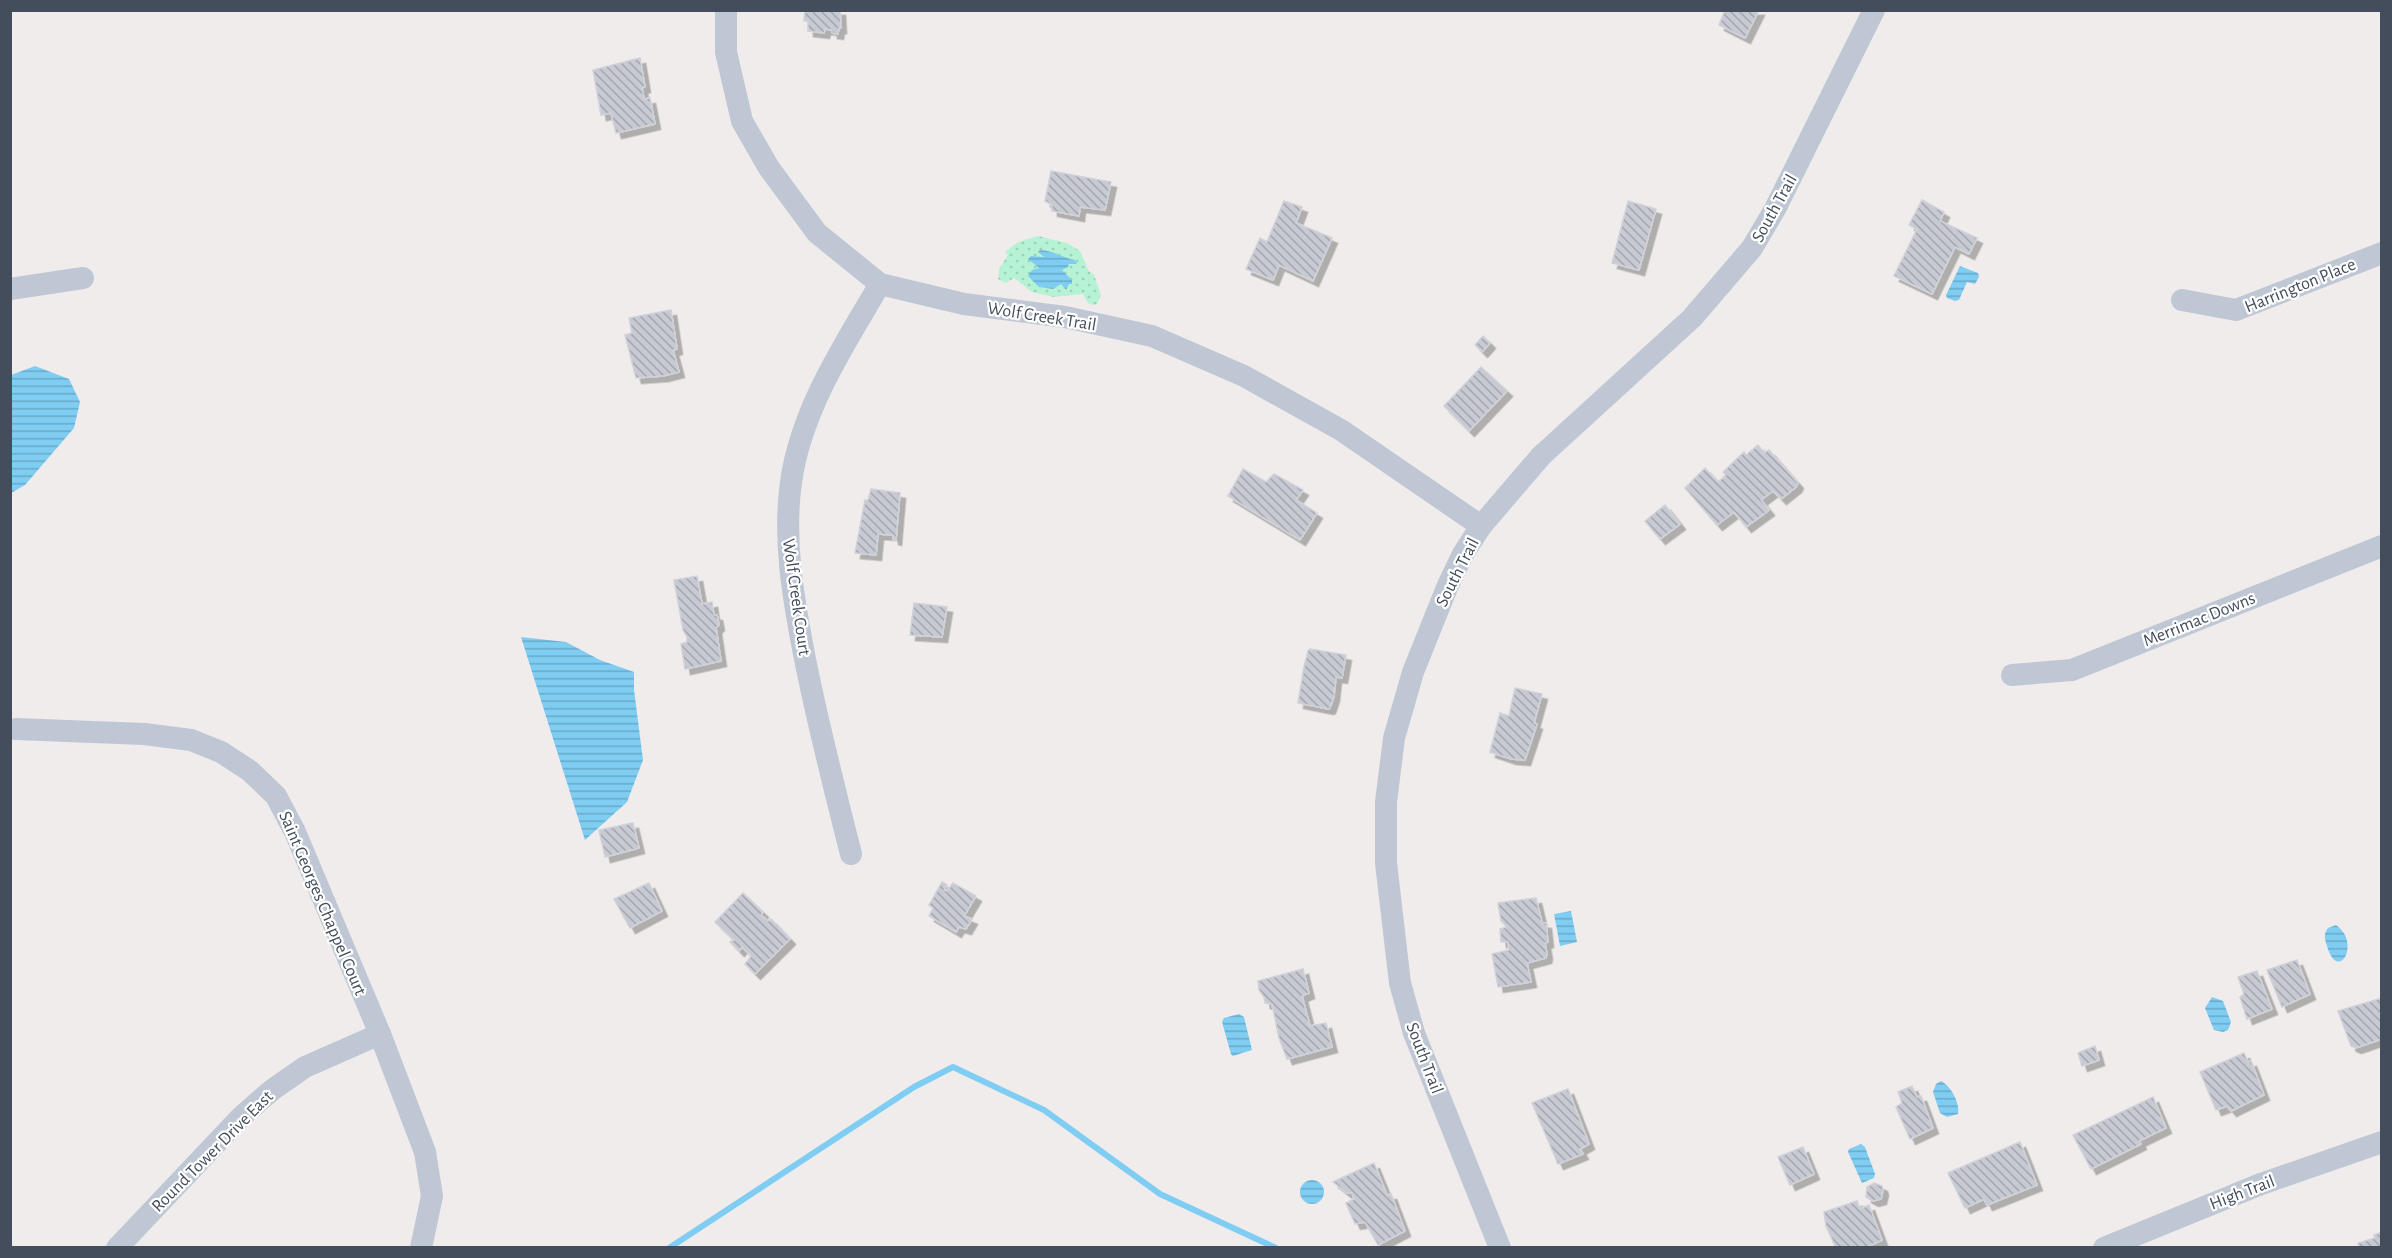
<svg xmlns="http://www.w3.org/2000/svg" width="2392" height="1258" viewBox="0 0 2392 1258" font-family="'Alegreya Sans',sans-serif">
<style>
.garden{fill:url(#garden-dots)}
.water{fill:url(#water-rules)}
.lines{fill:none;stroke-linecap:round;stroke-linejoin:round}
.stream{stroke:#7fcdf3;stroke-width:6}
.building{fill:url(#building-back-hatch);stroke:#d0d1d9;stroke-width:1.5;filter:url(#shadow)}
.minor{stroke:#bec7d3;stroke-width:22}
.labels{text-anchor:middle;stroke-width:4.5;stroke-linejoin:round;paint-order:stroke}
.street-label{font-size:18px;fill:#434d5b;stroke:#fff}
</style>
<defs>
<pattern id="garden-dots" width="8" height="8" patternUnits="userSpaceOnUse" patternTransform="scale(1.5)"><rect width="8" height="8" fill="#b6f2d4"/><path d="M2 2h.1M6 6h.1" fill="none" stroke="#9ed1b8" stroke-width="1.8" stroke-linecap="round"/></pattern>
<pattern id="water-rules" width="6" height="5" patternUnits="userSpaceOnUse" patternTransform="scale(1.5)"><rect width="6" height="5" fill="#7fcdf3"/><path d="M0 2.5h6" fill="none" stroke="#6aa9c8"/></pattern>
<pattern id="building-back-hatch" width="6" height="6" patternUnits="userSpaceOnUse" patternTransform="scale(1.5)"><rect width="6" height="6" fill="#c8cad3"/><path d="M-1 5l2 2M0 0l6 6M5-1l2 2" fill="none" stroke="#a4a6ae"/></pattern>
<filter id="shadow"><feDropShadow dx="5.5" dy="5.5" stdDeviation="0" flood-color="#0004"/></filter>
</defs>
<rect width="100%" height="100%" fill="#f0ecec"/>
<path class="garden" d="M1038,236l29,7 13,8 9,20 5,4 7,20 -4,9 -4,1 -5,-2 -5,-9 -29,3 -22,-5 -18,-14 -8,5 -8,-4 1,-10 9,-14 -3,-3 13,-10z"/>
<g class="water">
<path d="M1040,250c12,0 23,8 35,10l2,4h-8l-1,3 -6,3 10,10v4h-3l-3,6 -5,-6 -8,5 -14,-2 -11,-11 4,-6 7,-2 -11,-9 3,-3 13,1 -6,-5z"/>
<path d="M1960,266l18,7 1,4 -4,7 -8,-2 -8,18 -4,1 -8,-3 -1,-3z"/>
<path d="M35,366l34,13 11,23 -6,26 -49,57 -14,8v-118z"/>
<path d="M521,637l45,5 34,18 34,12v18l9,70 -16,42 -42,38z"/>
<path d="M1571,911l6,31 -17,4 -6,-32z"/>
<path d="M2336,925c26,18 2,59 -9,21 -2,-7 -4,-11 1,-18z"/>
<path d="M2212,997l11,4 8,21 -3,8 -5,2 -9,-2 -9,-22z"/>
<path d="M1239,1014l5,3 8,33 -19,6 -2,-2 -9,-32 2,-4z"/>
<path d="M1941,1081c10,5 19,22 17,33l-11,3 -7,-4 -7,-21 3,-8z"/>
<path d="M1861,1144l4,3 10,27 -1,4 -12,5 -14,-31 1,-3z"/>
<circle cx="1312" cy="1192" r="12"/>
</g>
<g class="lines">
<path class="stream" d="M669,1248l245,-161 39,-20 91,43 116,84 116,54"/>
</g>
<g class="building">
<path d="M805,10h35l1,18h-2l-1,6 -6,-1v-3l-7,-1 -1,4 -16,-2v-10h-4z"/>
<path d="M1725,10h34l-14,28 -26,-13z"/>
<path d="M640,58l5,29 -3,1 2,11 6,-1 5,26 -39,9 -5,-20 -10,2 -8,-45z"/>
<path d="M1051,171l60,11 -6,28 -25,-3 -1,9 -27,-5v-6l-7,-4z"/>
<path d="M1922,200l22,12 -4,9 37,17 -8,16 -14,-7 -23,47 -38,-18 23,-47 -8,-4z"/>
<path d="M1284,201l18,6 -6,16 36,15 -19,43 -34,-16 -6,15 -27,-11 14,-31 7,4z"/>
<path d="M1628,201l28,8 -17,61 -27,-7z"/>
<path d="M671,310l6,39 -4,1 6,22 -16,4 -27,2 -11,-43 7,-2 -3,-15z"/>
<path d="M1483,336l7,7 -8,9 -7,-7z"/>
<path d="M1481,367l26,24 -38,40 -25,-25z"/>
<path d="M1758,445l6,8 5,-3 29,33 -2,4 -15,12 -8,-8 -12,9 8,10 -23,17 -12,-15 -17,13 -32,-37 20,-20 13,14 8,-7 -3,-3 21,-20 2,3z"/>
<path d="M1243,469l23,13 8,-8 29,16 -7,10 21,13 -17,27 -72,-44z"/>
<path d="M871,489l29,4 -4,47 -3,-1v-4l-15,-1 -2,21 -21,-2 10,-53h3z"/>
<path d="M1665,505l15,19 -20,15 -15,-18z"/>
<path d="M697,576l5,28 10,-2 2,13h3l2,10 -3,3 5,33 -36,8 -4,-25 6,-2v-5l-4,-7 -9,-50z"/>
<path d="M914,603l33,4 -5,30 -32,-2z"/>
<path d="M1310,649l36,6 -4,23 -6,-1 -2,19 -4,12 -2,1 -30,-6 6,-36 4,-16z"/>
<path d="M1515,688l27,6 -8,29 3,1 -12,36 -14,-1 -21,-7 10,-39 9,3z"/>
<path d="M633,823l6,25 -34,9 -6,-27z"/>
<path d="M942,882l5,3 -3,5 3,1 6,-8 23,13 -12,20 8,3 -6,10 -7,-2 -3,5 -27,-16 4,-8 -4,-3z"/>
<path d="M649,883l13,28 -32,17 -16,-29z"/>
<path d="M743,893l20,19 -2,3 7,6 3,-2 19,20 -35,35 -10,-10 6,-8 -9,-9 -3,4 -9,-9 4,-2 -19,-18z"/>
<path d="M1536,898l6,25h4l2,19 -3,1 2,11 -1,4 -19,5 4,19 -33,5 -6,-33 17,-4 -1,-8h-7l-1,-13 7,-2 -6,-6 -3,-18z"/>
<path d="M2297,960l13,34 -28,13 -15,-37z"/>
<path d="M1303,969l6,24 -7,3 8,30 16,-3 6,24 -45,12 -8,-21 -7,-34 -7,-1 -1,-6 -5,-7 -1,-9z"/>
<path d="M2257,971l15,38 -25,10 -7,-22 4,-3 -6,-17z"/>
<path d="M2382,998v41l-26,9 -5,-2 -13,-35z"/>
<path d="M2095,1046l4,14 -17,6 -4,-13z"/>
<path d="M2244,1053l4,9 3,-1 13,34 -33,16 -4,-5 -11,4 -16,-38z"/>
<path d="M1912,1086l5,11 4,-1 12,32 -23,11 -14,-32 6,-4 -4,-11z"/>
<path d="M1568,1089l21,55 -9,5 3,5 -25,10 -26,-61z"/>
<path d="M2153,1097l13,31 -27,13 2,3 -50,25 -18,-34z"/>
<path d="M2020,1142l17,43 -50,20 -3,-6 -19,9 -17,-35z"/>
<path d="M1803,1147l11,27 -24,11 -12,-28z"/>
<path d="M1374,1163l13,32 4,-1 14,37 -27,14 -13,-23 -10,2 -9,-21 8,-4 -2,-6h-5l-14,-11z"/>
<path d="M1874,1183l8,3 1,4 -2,9 -8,2 -7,-4 1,-10z"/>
<path d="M1857,1201l3,8 9,-4 13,35 -13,6 1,2h-34l-10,-22 -2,-14z"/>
<path d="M2382,1232v16h-23l-1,-5 17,-5 -1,-3z"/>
</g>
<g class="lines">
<g class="minor">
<path d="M726,10v42l16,69 27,47 48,65 63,51 84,20 101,13 87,19 92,40 97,54 140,96"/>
<path d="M10,289l73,-11"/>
<path d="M2182,300l54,10 146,-57"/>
<path d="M2012,675l60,-5 310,-124"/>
<path d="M16,729l128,5 47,6 30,12 29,19 26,25 19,36 85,202 45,118 7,44 -11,52"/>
<path d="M851,854c-17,-67 -34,-133 -47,-200 -11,-57 -21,-114 -13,-172 10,-72 53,-137 89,-198"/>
<path d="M117,1248l124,-131 31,-27 33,-23 75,-33"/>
<path d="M1500,1248l-86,-215 -14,-50 -14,-120v-61l8,-64 19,-66 35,-87 15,-31 18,-28 60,-70 151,-138 60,-70 23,-39 99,-199"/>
<path d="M2104,1248l157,-64 121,-42"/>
</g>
</g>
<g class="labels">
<g class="street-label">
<text transform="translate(1774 208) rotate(-61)" y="6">South Trail</text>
<text transform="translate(2300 285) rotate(-22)" y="6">Harrington Place</text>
<text transform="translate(1042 316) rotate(9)" y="6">Wolf Creek Trail</text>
<text transform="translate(1457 572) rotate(-63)" y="6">South Trail</text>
<text transform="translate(797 597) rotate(82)" y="6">Wolf Creek Court</text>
<text transform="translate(2199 619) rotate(-22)" y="6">Merrimac Downs</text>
<text transform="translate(323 903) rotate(67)" y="6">Saint Georges Chappel Court</text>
<text transform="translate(1425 1058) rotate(69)" y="6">South Trail</text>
<text transform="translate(212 1151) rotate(-45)" y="6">Round Tower Drive East</text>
<text transform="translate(2242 1192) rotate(-21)" y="6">High Trail</text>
</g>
</g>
<rect width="2392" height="1258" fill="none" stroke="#434d5b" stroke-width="24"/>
</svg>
